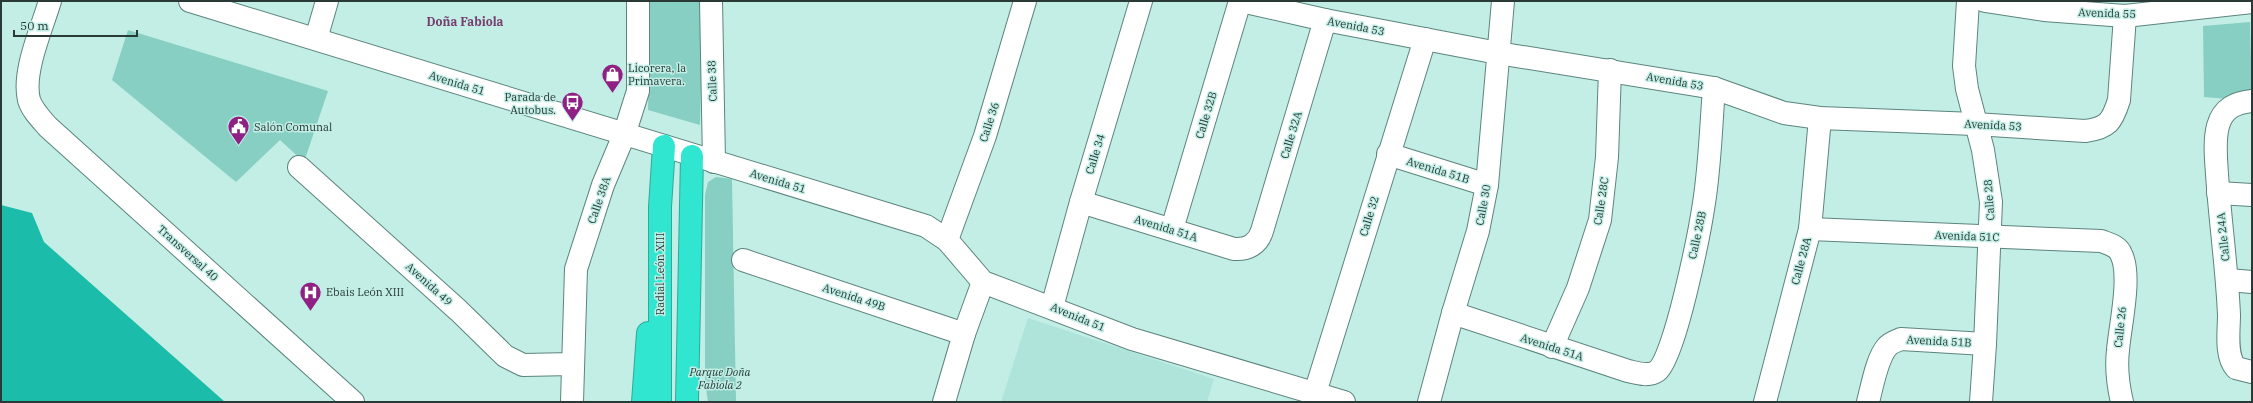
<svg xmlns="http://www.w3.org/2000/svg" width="2253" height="403" viewBox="0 0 2253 403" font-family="'IBM Plex Serif',serif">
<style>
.built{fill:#afe4db}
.green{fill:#86cfc2}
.forest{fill:#1bbdaa}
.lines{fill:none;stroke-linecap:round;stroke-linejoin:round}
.minor-casing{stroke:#5c847d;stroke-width:24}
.highway-casing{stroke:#2ea99a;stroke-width:24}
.minor{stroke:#fff;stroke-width:22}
.highway{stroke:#31e6d0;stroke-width:22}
.labels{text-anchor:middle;stroke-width:3;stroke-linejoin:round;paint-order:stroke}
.street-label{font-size:11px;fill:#283936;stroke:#c2eee6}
.poi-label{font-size:11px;fill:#283936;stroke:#c2eee6;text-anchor:start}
.park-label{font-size:11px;font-style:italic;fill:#1f3733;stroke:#c2eee6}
.neighbourhood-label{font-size:12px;font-weight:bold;fill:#763f6e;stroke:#c2eee6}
</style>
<rect width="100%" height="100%" fill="#c2eee6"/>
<path class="built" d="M1028,318l186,61 -7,23h-206z"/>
<g class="green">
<path d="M650,1h53l-3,124 -52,-15z"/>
<path d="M2250,22l2,79 -48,-4 -1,-71z"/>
<path d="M128,30l200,61 -24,71 -24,-22 -44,42 -124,-102z"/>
<path d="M716,177l16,2 4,223h-28l-3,-20v-187l3,-13z"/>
</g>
<path class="forest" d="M1,205l31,8 12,29 181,160h-224z"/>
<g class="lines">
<defs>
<g id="minor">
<path d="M50,1c-8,27 -28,71 -21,99 3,10 12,19 19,27l305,275"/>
<path d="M190,1l736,225 21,14 36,42 149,57 212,63"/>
<path d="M711,1l3,161"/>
<path d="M1241,1l84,19 173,33 216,35 70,25 36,5 155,6 110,7c23,-3 27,-9 34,-31l6,-84"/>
<path d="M1968,1l-4,65 3,23 16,61 8,52 -6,142 -4,58"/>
<path d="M1985,1l59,9 81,6 127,-14"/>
<path d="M316,39l11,-38"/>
<path d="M2252,101c-17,2 -29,7 -34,25 -4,15 -2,33 -1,48 3,47 10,94 12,141 0,15 -4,41 7,53l16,4"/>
<path d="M1388,154l99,31"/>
<path d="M299,167l160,144 46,45 18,9 50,-1"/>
<path d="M2218,193l34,2"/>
<path d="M1081,202l153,47c14,1 24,-5 28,-18l63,-211"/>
<path d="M1172,229l68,-228"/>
<path d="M1810,229l291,12c8,3 17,5 20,13 11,21 -1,72 -3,96 -2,17 0,35 4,52"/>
<path d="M947,240l38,-104 40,-135"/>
<path d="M743,260l221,74"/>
<path d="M2228,280l24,2"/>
<path d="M1052,307l29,-105 60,-201"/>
<path d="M1453,313l175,58c9,2 21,6 29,0 18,-13 43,-141 47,-168 6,-38 7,-77 10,-115"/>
<path d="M1552,347l26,-59 22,-68 7,-63 3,-87"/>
<path d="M1315,393l110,-354"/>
<path d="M572,402l4,-133 27,-84 21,-50 14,-44v-90"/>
<path d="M944,402l20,-68 19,-52"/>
<path d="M1429,402l24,-89 25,-82 9,-46 16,-184"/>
<path d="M1765,402l45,-173 10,-111"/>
<path d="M1868,402c4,-15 9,-44 19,-55 3,-4 9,-6 14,-8l84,5"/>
</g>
<g id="highway">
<path d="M643,402l5,-69"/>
<path d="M660,402v-195l4,-61"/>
<path d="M687,402l5,-246"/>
</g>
</defs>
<use href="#minor" class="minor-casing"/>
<use href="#highway" class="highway-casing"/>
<use href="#minor" class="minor"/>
<use href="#highway" class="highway"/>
</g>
<defs>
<symbol id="shop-pin" viewBox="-11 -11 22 30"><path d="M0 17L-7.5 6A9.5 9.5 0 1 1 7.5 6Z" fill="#8f2184" stroke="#c2eee6"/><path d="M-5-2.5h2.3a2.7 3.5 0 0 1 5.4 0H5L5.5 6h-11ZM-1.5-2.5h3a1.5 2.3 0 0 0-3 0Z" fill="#fff"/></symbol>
<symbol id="bus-pin" viewBox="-11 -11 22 30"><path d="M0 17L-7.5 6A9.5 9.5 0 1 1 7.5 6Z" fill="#8f2184" stroke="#c2eee6"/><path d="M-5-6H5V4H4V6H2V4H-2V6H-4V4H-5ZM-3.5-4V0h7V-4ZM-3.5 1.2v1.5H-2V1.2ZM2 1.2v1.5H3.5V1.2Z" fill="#fff"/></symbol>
<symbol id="civic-pin" viewBox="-11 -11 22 30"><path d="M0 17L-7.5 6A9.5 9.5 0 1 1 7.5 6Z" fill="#8f2184" stroke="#c2eee6"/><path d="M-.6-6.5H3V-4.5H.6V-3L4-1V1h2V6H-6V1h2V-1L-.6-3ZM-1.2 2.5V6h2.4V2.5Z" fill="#fff"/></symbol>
<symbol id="hospital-pin" viewBox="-11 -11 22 30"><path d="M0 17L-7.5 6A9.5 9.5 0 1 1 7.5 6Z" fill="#8f2184" stroke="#c2eee6"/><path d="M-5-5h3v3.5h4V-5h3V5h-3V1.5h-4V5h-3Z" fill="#fff"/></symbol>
</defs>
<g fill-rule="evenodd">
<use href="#shop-pin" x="600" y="62" width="25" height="34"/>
<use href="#bus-pin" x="560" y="90" width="25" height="34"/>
<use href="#civic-pin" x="226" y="114" width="25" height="34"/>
<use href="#hospital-pin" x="298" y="280" width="25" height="34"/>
</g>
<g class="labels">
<g class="street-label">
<text transform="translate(2107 13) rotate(2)" y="4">Avenida 55</text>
<text transform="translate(1356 26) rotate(11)" y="4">Avenida 53</text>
<text transform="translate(712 81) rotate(-92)" y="4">Calle 38</text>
<text transform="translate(1675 81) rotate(10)" y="4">Avenida 53</text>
<text transform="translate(457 83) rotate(17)" y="4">Avenida 51</text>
<text transform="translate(1206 115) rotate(-73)" y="4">Calle 32B</text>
<text transform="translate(989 122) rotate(-72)" y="4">Calle 36</text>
<text transform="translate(1993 125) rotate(3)" y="4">Avenida 53</text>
<text transform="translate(1291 135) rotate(-73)" y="4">Calle 32A</text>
<text transform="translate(1095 154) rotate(-73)" y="4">Calle 34</text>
<text transform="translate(1438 170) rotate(17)" y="4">Avenida 51B</text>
<text transform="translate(778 181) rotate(17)" y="4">Avenida 51</text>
<text transform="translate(599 200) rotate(-71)" y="4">Calle 38A</text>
<text transform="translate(1989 200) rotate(-94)" y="4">Calle 28</text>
<text transform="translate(1601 201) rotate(-81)" y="4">Calle 28C</text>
<text transform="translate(1483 205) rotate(-80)" y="4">Calle 30</text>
<text transform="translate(1369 216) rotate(-73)" y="4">Calle 32</text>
<text transform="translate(1166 228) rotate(17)" y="4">Avenida 51A</text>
<text transform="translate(1697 235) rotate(-78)" y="4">Calle 28B</text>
<text transform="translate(1967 236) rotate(2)" y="4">Avenida 51C</text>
<text transform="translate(2223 237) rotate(-96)" y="4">Calle 24A</text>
<text transform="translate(188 253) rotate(42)" y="4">Transversal 40</text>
<text transform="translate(1801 261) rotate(-75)" y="4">Calle 28A</text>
<text transform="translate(660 274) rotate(-90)" y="4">Radial León XIII</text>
<text transform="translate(429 284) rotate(42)" y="4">Avenida 49</text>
<text transform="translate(854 297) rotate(18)" y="4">Avenida 49B</text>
<text transform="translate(1078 317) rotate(22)" y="4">Avenida 51</text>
<text transform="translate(2120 327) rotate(-84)" y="4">Calle 26</text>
<text transform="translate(1939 341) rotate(3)" y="4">Avenida 51B</text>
<text transform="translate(1552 347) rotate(18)" y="4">Avenida 51A</text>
</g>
<g class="poi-label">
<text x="628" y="72">Licorera, la<tspan x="628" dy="13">Primavera.</tspan></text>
<text x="556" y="101" text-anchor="end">Parada de<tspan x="556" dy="13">Autobus.</tspan></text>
<text x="254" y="131">Salón Comunal</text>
<text x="326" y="296">Ebais León XIII</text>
</g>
<g class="park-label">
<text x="720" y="376">Parque Doña<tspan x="720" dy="13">Fabiola 2</tspan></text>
</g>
<g class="neighbourhood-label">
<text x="465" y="26">Doña Fabiola</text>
</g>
</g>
<rect width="2253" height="403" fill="none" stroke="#283936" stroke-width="4"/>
<path d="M14 30v6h123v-6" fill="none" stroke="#283936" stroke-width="2"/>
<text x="20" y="30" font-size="12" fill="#283936" stroke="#c2eee6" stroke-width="3" paint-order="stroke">50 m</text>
</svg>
